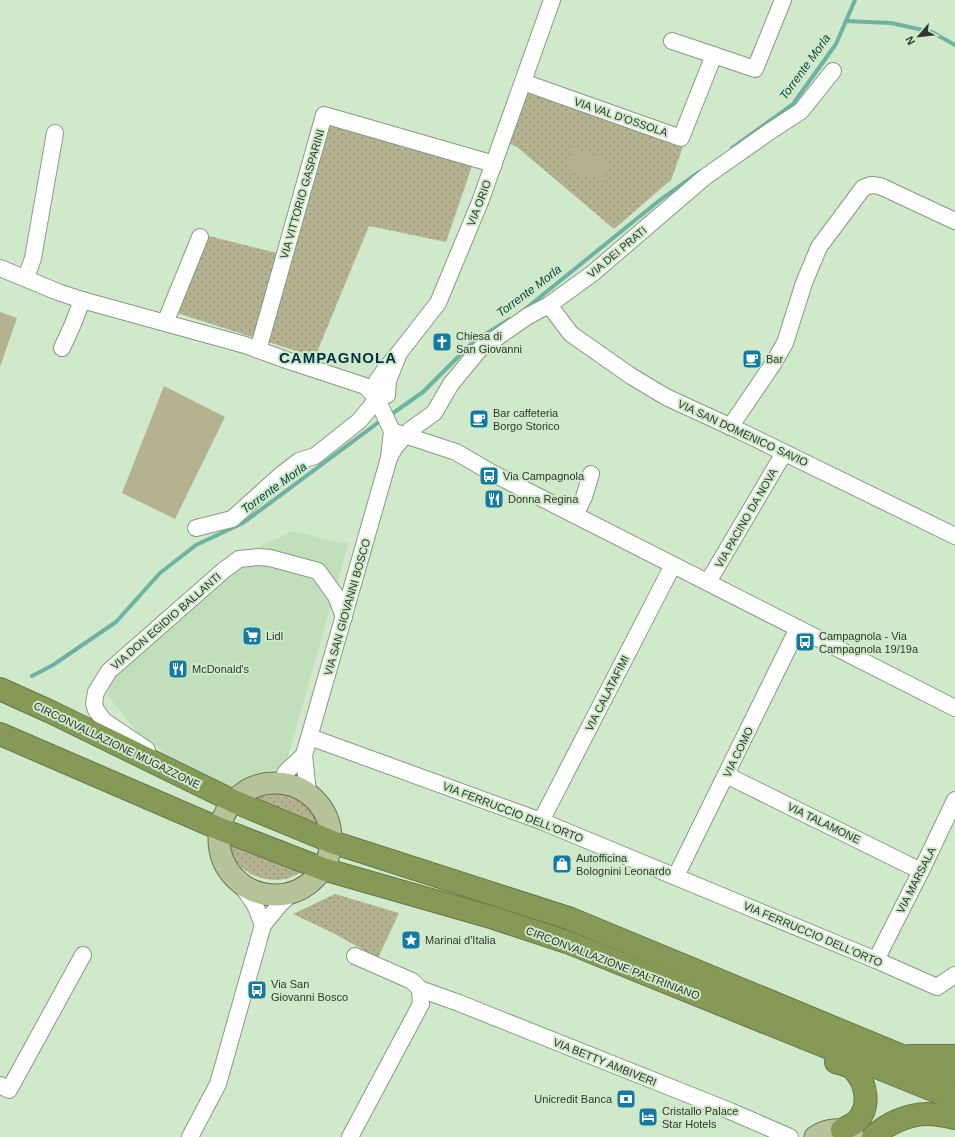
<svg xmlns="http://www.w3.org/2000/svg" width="955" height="1137" viewBox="0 0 955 1137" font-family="Helvetica,sans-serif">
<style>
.built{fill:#c2dfbc}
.grass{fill:url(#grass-dots)}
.garden{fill:#b5b291}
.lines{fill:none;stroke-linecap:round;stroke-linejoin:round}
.stream{stroke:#6db2a2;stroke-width:4}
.minor-casing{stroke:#859c81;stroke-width:18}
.major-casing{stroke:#687748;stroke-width:23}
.highway-casing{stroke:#687748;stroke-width:24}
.minor{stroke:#fff;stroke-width:16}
.major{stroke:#b6c29a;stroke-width:21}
.highway{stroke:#869956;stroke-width:22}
.labels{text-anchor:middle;stroke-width:4;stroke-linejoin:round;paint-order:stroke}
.street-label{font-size:11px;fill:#2f382d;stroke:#d0e9cb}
.poi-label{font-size:11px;fill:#2f382d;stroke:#d0e9cb;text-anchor:start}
.water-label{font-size:12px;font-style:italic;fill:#07473c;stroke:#d0e9cb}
.district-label{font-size:15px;font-weight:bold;letter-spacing:1px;fill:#013146;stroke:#d0e9cb}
</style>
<defs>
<pattern id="grass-dots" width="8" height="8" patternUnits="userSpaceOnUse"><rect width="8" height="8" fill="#b5b291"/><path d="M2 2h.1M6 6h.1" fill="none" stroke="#949277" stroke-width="1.8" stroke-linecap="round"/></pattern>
</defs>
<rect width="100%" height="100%" fill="#d0e9cb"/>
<path class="built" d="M293,531l47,12 9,-1 -62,218 -10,9 -12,4 -39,16 -24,-8 -65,-49 -29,-36 5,-33 89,-81 65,-39z"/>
<g class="grass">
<path d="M524,90l159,57 -12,33 -57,49 -97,-82 -11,-5z"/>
<path d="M327,122l147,38 -28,82 -77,-16 -54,131 -138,-44 32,-77 80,20z"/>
<path d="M270,789c20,1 49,13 49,36l-70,-29 5,-3z"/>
<path d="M229,843l69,27 1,3c-24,17 -68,1 -70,-30z"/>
<path d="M335,894l64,19 -21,45 -45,-25 -40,-19z"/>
</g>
<g class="garden">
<path d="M573,148l37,13 -7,20 -37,-12z"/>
<path d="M0,312l17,6 -17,49z"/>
<path d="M164,386l61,31 -50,102 -53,-26z"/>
</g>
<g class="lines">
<g class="stream">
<path d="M846,21l45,2 41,9 23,13"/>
<path d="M732,148l61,-44 43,-60 19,-44"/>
<path d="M524,310l136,-110 39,-28"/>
<path d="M389,416l34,-24 51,-51 36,-22"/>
<path d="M32,676l21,-11 63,-43 44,-49 36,-28 47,-22 140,-104"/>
</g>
<defs>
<g id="minor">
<path d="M672,41l83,28 28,-69"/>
<path d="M523,82l158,56 33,-83"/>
<path d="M0,268l58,24 24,8 163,45 44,16 76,25 11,11"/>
<path d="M26,278l7,-20 22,-125"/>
<path d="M549,305l22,29 60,42 35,21 74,34 215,105"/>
<path d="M165,323l35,-86"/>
<path d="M62,348l11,-24 9,-24"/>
<path d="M258,350l66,-235 170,49"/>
<path d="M387,395l1,-14 11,-28 39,-50 42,-101 72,-202"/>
<path d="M730,427l43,-63 12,-21 19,-60 15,-36 44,-59 8,-3 9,1 75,35"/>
<path d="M392,431l64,21 36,21 463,235"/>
<path d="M389,458l6,-11 15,-17 24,-17 17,-29 28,-34 49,-34 21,-11 44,-32 112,-96 64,-45 32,-21 32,-40"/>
<path d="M575,515l9,-18 7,-23"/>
<path d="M196,528l36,-9 50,-45 17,-13 16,-5 44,-35 12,-14 5,-10"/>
<path d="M708,582l76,-129"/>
<path d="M310,737l231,84 335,139 61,27 18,-12"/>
<path d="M147,750l-43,-29 -8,-11 -2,-7 2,-11 13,-21 115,-101 15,-11 19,-2 12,1 48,13 18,25 8,21"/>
<path d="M726,775l195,96"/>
<path d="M280,783l6,-11 18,-17"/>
<path d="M308,793l-4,-38 85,-297 3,-27 -16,-34 1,-16 9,-13 13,-15"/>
<path d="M541,821l132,-256"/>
<path d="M676,876l122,-248"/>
<path d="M240,883l15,22 8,20"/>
<path d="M355,956l57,25 8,8 39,14 271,108 60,26"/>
<path d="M876,960l45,-89 34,-71"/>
<path d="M0,1085l9,5 74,-135"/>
<path d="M190,1137l28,-53 45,-159 18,-22 11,-10"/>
<path d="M350,1137l71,-133 -1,-15"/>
</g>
<g id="major">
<circle cx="275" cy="839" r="56"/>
<path d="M815,1137c12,-9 27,-10 39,0"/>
</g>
<g id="highway">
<path d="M0,689l51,23 182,89 99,41 239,77 384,159"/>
<path d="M0,734l220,95 103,40 171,49 73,24 388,157"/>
<path d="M910,1056h45"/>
<path d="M836,1062c5,2 13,3 17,7 13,13 18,36 5,51 -5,5 -11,7 -16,10"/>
<path d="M873,1137c13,-13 35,-23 54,-23 9,0 19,2 28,4"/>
</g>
</defs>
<use href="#minor" class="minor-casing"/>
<use href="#major" class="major-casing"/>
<use href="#highway" class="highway-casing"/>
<use href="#minor" class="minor"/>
<use href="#major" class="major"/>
<use href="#highway" class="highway"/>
</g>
<defs>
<symbol id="church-square" viewBox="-11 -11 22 22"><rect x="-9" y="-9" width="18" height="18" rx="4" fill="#117aa5" stroke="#d0e9cb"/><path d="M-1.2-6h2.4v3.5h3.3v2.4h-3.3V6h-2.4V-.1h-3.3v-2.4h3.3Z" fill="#fff"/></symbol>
<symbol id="cafe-square" viewBox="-11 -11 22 22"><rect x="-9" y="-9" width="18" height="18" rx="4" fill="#117aa5" stroke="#d0e9cb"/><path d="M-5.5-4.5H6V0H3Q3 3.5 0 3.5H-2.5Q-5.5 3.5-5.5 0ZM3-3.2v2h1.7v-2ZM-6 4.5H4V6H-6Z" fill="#fff"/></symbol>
<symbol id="bus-square" viewBox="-11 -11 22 22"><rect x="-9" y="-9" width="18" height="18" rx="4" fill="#117aa5" stroke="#d0e9cb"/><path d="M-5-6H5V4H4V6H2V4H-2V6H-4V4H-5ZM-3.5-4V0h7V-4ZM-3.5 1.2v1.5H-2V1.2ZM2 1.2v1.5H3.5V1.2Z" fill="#fff"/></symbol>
<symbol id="restaurant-square" viewBox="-11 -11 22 22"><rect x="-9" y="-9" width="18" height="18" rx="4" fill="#117aa5" stroke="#d0e9cb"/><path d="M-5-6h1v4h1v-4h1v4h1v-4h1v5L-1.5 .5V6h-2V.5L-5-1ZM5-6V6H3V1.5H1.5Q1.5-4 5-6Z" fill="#fff"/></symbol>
<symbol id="supermarket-square" viewBox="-11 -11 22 22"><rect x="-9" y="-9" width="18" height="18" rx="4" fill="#117aa5" stroke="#d0e9cb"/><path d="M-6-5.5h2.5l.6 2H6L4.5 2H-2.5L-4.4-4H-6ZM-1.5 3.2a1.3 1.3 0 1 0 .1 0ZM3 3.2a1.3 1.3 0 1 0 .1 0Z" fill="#fff"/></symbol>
<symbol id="shop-square" viewBox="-11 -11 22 22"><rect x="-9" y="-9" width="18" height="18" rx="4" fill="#117aa5" stroke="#d0e9cb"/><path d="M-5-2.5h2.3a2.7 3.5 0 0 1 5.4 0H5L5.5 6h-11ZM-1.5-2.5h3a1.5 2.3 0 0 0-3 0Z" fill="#fff"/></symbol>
<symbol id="sight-square" viewBox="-11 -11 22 22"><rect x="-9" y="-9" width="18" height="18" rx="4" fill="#117aa5" stroke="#d0e9cb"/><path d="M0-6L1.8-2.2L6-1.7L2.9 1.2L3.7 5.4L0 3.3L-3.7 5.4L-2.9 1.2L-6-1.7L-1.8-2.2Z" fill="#fff"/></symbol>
<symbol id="bank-square" viewBox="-11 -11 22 22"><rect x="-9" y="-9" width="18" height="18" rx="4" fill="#117aa5" stroke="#d0e9cb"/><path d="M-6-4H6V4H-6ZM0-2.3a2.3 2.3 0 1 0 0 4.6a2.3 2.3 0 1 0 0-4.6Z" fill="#fff"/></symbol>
<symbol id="hotel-square" viewBox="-11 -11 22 22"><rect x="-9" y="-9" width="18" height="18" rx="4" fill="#117aa5" stroke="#d0e9cb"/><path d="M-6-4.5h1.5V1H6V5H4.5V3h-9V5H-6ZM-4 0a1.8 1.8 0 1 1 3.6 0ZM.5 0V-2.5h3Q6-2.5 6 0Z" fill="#fff"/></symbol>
</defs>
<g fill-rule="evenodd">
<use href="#church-square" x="431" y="331" width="22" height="22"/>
<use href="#cafe-square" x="741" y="348" width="22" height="22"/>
<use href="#cafe-square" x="468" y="408" width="22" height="22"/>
<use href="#bus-square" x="478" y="465" width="22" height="22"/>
<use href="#restaurant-square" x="483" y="488" width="22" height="22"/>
<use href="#supermarket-square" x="241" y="625" width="22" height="22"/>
<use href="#bus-square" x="794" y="631" width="22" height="22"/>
<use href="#restaurant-square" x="167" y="658" width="22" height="22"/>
<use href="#shop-square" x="551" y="853" width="22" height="22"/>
<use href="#sight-square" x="400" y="929" width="22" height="22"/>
<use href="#bus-square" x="246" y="979" width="22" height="22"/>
<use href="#bank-square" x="615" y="1088" width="22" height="22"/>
<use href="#hotel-square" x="637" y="1106" width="22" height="22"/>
</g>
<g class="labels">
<g class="street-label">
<text transform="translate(621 117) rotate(19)" y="4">VIA VAL D'OSSOLA</text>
<text transform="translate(302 194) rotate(-74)" y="4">VIA VITTORIO GASPARINI</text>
<text transform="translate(479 203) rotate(-69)" y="4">VIA ORIO</text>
<text transform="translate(617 252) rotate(-40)" y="4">VIA DEI PRATI</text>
<text transform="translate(743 433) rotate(25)" y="4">VIA SAN DOMENICO SAVIO</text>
<text transform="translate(746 518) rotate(-60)" y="4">VIA PACINO DA NOVA</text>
<text transform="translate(347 607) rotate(-74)" y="4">VIA SAN GIOVANNI BOSCO</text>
<text transform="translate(166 621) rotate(-41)" y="4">VIA DON EGIDIO BALLANTI</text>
<text transform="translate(607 693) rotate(-63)" y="4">VIA CALATAFIMI</text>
<text transform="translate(117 745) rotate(26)" y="4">CIRCONVALLAZIONE MUGAZZONE</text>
<text transform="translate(738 752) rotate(-64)" y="4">VIA COMO</text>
<text transform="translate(513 812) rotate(21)" y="4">VIA FERRUCCIO DELL'ORTO</text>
<text transform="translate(824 823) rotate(26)" y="4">VIA TALAMONE</text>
<text transform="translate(916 880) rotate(-63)" y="4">VIA MARSALA</text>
<text transform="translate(813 934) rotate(23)" y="4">VIA FERRUCCIO DELL'ORTO</text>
<text transform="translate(613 963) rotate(21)" y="4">CIRCONVALLAZIONE PALTRINIANO</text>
<text transform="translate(605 1062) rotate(22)" y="4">VIA BETTY AMBIVERI</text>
</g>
<g class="poi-label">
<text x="456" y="340">Chiesa di<tspan x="456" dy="13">San Giovanni</tspan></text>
<text x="766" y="363">Bar</text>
<text x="493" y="417">Bar caffeteria<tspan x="493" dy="13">Borgo Storico</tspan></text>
<text x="503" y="480">Via Campagnola</text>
<text x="508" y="503">Donna Regina</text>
<text x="266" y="640">Lidl</text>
<text x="819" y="640">Campagnola - Via<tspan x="819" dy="13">Campagnola 19/19a</tspan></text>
<text x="192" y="673">McDonald's</text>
<text x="576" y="862">Autofficina<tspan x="576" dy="13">Bolognini Leonardo</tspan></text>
<text x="425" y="944">Marinai d'Italia</text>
<text x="271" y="988">Via San<tspan x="271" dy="13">Giovanni Bosco</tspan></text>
<text x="612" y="1103" text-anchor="end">Unicredit Banca</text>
<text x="662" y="1115">Cristallo Palace<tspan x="662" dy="13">Star Hotels</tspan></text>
</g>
<g class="water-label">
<text transform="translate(805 67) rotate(-54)" y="4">Torrente Morla</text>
<text transform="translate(529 291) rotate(-37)" y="4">Torrente Morla</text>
<text transform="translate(274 488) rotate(-36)" y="4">Torrente Morla</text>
</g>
<g class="district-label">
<text x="338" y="363">CAMPAGNOLA</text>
</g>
</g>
<g transform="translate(919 36) rotate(242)" stroke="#d0e9cb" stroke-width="3" paint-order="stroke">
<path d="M0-3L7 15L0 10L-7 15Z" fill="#2f382d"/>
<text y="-6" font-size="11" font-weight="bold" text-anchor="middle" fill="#2f382d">N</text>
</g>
</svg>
